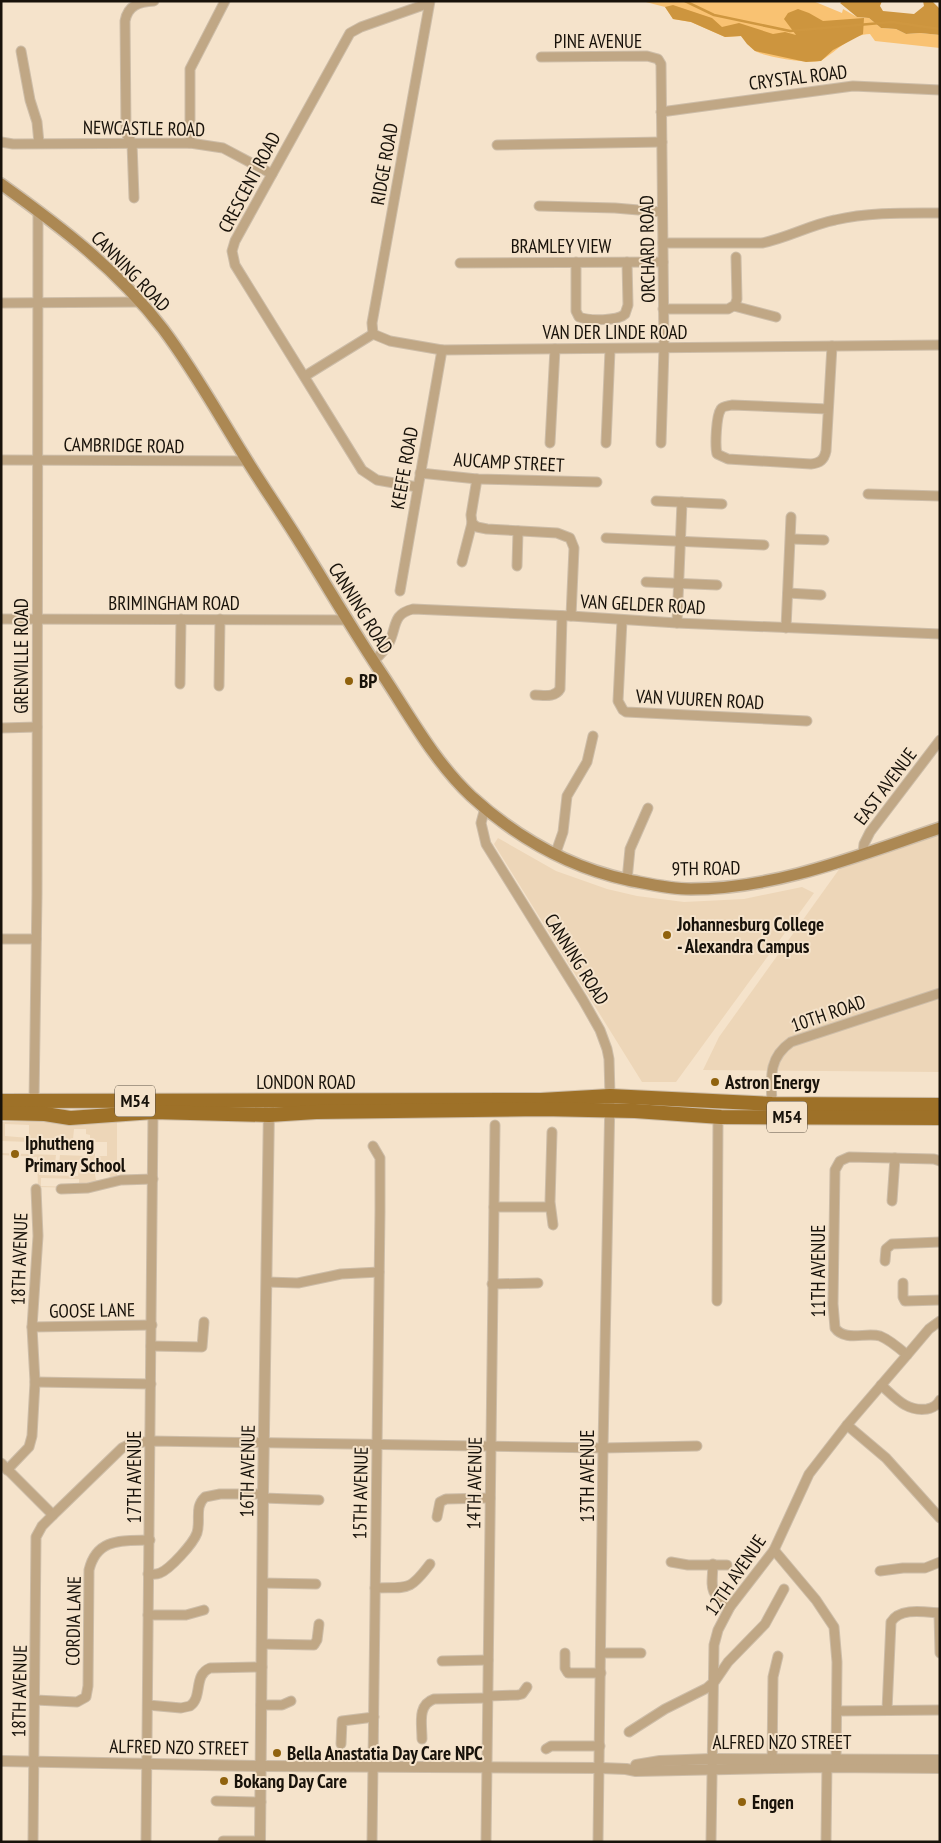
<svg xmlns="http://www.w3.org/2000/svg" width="941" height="1843" viewBox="0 0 941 1843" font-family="'PT Sans Narrow',sans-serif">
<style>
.built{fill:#edd6b8;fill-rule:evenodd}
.green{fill:#f9c272}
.forest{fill:#cd953e}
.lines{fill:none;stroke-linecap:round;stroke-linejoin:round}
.stream{stroke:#cf9740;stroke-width:2.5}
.minor-casing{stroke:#cdbda8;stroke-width:11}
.tertiary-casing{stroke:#cdbda8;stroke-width:12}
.secondary-casing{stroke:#cdbda8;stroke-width:14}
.primary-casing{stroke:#cdbda8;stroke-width:16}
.minor{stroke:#c0a785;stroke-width:9}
.tertiary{stroke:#c0a785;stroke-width:10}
.secondary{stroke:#ac8853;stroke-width:11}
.primary{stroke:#9e7128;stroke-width:14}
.poi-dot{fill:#90620d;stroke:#f5e3cb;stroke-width:2}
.labels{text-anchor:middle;stroke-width:4;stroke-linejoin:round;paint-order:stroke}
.shield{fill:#f5e3cb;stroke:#5a5144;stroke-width:1}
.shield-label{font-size:18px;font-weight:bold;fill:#18120a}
.street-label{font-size:19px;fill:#18120a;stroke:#f5e3cb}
.poi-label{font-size:19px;font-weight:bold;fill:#18120a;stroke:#f5e3cb;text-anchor:start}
</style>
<rect width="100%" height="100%" fill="#f5e3cb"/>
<g class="built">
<path d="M940,831v241l-237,-2 16,-33 121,-169z"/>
<path d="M498,838l58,33 51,18 30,7 47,6 60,-3 58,-12 12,6 -138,189h-34l-148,-238z"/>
<path d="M117,1121v59l-38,8 -41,-1 -1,-30 -36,-2v-2l55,2 -1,9 -15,-1 -1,12 39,1 1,-11 -20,-1 1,-9 28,1 1,-12 -88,-3v-19zM5,1124l24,1v13l-24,-2zM74,1129h12v5l4,1v4h-17zM95,1142h12v14h-12zM109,1168l1,11 -14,1 -2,-11zM41,1178l38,1v8l-38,-1z"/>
</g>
<path class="green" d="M642,1h171l29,12 1,-4 14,8 12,1 12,10 15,1 10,5 14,-1 20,2v13l-65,-7 -5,-7c-19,0 -33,17 -48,26 -8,5 -55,-3 -65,-8 -6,-3 -11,-11 -16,-16l-16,1 -34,-15 -18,-3 -8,-12z"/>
<g class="forest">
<path d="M843,1h39l-2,5 3,5 31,3 10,-8 -1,-5h12l-2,1 7,7v26l-20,-2 -14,1 -10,-5 -15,-1 -12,-10 -12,-1 -17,-14z"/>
<path d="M673,5l39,13 10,9 17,-4 34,11 12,-2 11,3 -12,-16 4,-6 10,-4 11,4 14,8 41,-3 -1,16 -30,16 -12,11 -15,1 -51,-11 -8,-7 -6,-8 -16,1 -34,-15 -18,-3 -8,-12z"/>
</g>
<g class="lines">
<path class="stream" d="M685,1l29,14 76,16 102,-9 48,7"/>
<defs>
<g id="minor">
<path d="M21,51l9,49 7,22 2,21"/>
<path d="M541,57l106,-1 11,3 3,5 3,284 -3,95"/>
<path d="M661,112l192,-26 87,4"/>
<path d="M1,142l12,2 177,-1 33,5 49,26"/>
<path d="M190,143v-74l35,-68"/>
<path d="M497,145l165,-3"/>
<path d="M134,198l-2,-55 -5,-8 -1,-5 -1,-109c3,-16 14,-19 29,-20"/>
<path d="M539,206l76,2 47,4"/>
<path d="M663,243h99c25,-5 48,-18 73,-23 34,-8 70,-7 105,-7"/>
<path d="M576,262v49l3,6c10,4 39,4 46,-3l3,-9 -1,-43"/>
<path d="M460,263l203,-1"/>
<path d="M1,303l140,-1"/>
<path d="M734,306l42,11"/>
<path d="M663,309h65l7,-4 2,-6 -1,-42"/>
<path d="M373,334l-1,-11 58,-322"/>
<path d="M305,376l68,-42 17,7 52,9 498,-5"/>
<path d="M828,409l-96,-4c-4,1 -9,1 -11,4 -5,7 -6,37 -4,45l11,5 83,5c9,-1 13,-4 15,-13l6,-105"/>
<path d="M550,443l5,-94"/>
<path d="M606,443l4,-93"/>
<path d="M1,460l246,1"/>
<path d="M420,473l57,6 120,3"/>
<path d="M477,479l-6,36 1,8 5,4 10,2 70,4 13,5 4,10 -3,68"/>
<path d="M417,487l-40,-7 -15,-10 -127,-205 -3,-14 3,-10 115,-208 11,-6 68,-24"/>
<path d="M868,494l72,2"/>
<path d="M656,501l66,3"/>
<path d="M606,538l158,7"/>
<path d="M791,539l33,1"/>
<path d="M462,562l10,-39"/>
<path d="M517,566l1,-35"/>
<path d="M646,582l71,3"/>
<path d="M400,591l42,-241"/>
<path d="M788,593l33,2"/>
<path d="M1,619l346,1"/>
<path d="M622,620l-4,81 5,9 3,2 181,9"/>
<path d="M677,623l5,-121"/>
<path d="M786,628l5,-111"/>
<path d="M373,662c6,-6 12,-12 16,-19 8,-16 3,-29 24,-34l158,7 106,7 263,11"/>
<path d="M180,684l1,-65"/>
<path d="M219,686l1,-67"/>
<path d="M535,695c8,0 20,3 25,-6l2,-73"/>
<path d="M1,728l36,-1"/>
<path d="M485,808l-4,15 5,21 97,156 17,30 7,19 2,10 1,37 -7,352 -5,394"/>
<path d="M863,853l1,-9 6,-12 70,-92"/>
<path d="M555,855l8,-23 4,-36 20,-34 6,-26"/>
<path d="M627,880l3,-31 18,-41"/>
<path d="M1,939h35"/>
<path d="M34,1101l3,-207 1,-683"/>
<path d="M772,1104c-1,-26 -4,-46 19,-62l149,-49"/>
<path d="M552,1132l-2,70 3,23"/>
<path d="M61,1189l27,-1 33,-8 32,-1"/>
<path d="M892,1201l3,-43"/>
<path d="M494,1207h56"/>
<path d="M885,1261l1,-12 6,-5 48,-2"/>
<path d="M267,1282l31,1 43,-9 38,-2"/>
<path d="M903,1283v14l2,4 35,-1"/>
<path d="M492,1284l46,-1"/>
<path d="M717,1301l1,-184"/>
<path d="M32,1327l120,-2"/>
<path d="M151,1346l51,1 2,-25"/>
<path d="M907,1355c-8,-7 -17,-15 -27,-19 -14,-4 -35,6 -45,-8l-2,-24 2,-134 5,-9 9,-4 85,2 6,2"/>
<path d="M35,1382l116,2"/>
<path d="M881,1385c14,12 25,27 46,24 6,-1 10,-3 13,-9"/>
<path d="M847,1425l39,33 54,60"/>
<path d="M1,1463l52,52"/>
<path d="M7,1470l22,-23 3,-11 3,-54 -3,-55 6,-91 -2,-47"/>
<path d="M263,1498l56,2"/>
<path d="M437,1517l3,-15 6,-3 44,-1"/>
<path d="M774,1550l42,50 18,27 3,35 -1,104"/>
<path d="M671,1562l17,3h39"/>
<path d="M713,1564c-1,25 -5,28 17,43"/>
<path d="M880,1571l23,-3h22l15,-6"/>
<path d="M148,1574c4,0 8,1 12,-1 10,-4 33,-29 37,-40 4,-13 -3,-26 8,-36l15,-3h43"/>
<path d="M263,1583l53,1"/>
<path d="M375,1588c33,-1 34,4 55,-24"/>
<path d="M939,1613l1,40"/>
<path d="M148,1615h38l18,-5"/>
<path d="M262,1644l52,1 3,-5 2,-16"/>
<path d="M565,1653v15l3,5h33"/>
<path d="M601,1653h40"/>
<path d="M442,1661l46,-1"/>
<path d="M488,1696l30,-1 4,-1 5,-7"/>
<path d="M35,1700l42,2 9,-5 2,-11 1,-116c8,-33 34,-29 61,-30"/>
<path d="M148,1705l33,3 9,-2c13,-9 3,-31 20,-38l52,-1"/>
<path d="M261,1705h21l9,-4"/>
<path d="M887,1710l4,-88c9,-15 34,-10 49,-9"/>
<path d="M837,1711l103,-1"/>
<path d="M629,1732l36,-23 42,-21 8,-7 13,-19 37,-38 19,-35"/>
<path d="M422,1739c0,-15 -5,-34 12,-40l54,-1"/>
<path d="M341,1744l1,-23 32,-4"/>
<path d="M546,1749l5,-3h49"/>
<path d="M772,1765l1,-88 5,-21"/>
<path d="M216,1801l45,1"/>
<path d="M223,1841h37"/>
<path d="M33,1842l3,-305 6,-11 11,-11 69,-67 8,-4 21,-3 452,7 94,-2"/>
<path d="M146,1842l7,-730"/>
<path d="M372,1842l8,-631v-53l-7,-12"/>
<path d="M486,1842l9,-717"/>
<path d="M711,1842l3,-197 4,-15 12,-23 44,-57 35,-76 38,-49 60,-70 22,-26 11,-8"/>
<path d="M826,1842l1,-80"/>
</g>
<g id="tertiary">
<path d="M1,1761l260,5 339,2 26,1 10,2 191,-4 113,1"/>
<path d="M636,1765l24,-4 52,-2 228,1"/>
<path d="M260,1842l3,-348 6,-386"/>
</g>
<path id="secondary" d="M1,184c60,43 117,86 162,145 30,40 54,83 80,125 19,31 40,61 59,92 27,43 53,88 82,131 27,41 51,85 87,119 45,41 97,71 157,84 21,4 41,9 63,9 86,0 168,-34 249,-61"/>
<g id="primary">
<path d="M1,1101l540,-1 69,-4 162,8 168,1"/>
<path d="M1,1113l44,1 25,4 83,-6 116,3 47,-3 226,-3 93,2 86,6 219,1"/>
</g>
</defs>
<use href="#minor" class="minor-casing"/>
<use href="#tertiary" class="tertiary-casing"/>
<use href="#secondary" class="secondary-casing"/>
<use href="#primary" class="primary-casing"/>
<use href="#minor" class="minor"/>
<use href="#tertiary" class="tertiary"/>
<use href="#secondary" class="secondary"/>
<use href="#primary" class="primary"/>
</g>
<g class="poi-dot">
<circle cx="349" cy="681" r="5"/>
<circle cx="667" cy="935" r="5"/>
<circle cx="715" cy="1082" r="5"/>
<circle cx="15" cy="1154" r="5"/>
<circle cx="277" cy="1753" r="5"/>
<circle cx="224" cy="1781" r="5"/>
<circle cx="742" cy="1802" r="5"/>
</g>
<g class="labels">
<g class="shield">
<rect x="115" y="1085.5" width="40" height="31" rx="4"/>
<rect x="767" y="1101.5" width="40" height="31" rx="4"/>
</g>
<g class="shield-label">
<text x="135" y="1107">M54</text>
<text x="787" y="1123">M54</text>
</g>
<g class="street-label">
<text x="598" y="48">PINE AVENUE</text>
<text transform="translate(798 77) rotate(-7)" y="7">CRYSTAL ROAD</text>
<text transform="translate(144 128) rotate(1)" y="7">NEWCASTLE ROAD</text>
<text transform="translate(384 164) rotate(-80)" y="7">RIDGE ROAD</text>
<text transform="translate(249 182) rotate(-62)" y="7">CRESCENT ROAD</text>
<text x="561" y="253">BRAMLEY VIEW</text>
<text transform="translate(647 249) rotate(-91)" y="7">ORCHARD ROAD</text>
<text transform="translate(131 271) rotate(46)" y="7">CANNING ROAD</text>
<text x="615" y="339">VAN DER LINDE ROAD</text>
<text transform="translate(124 445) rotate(1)" y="7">CAMBRIDGE ROAD</text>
<text transform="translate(509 462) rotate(3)" y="7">AUCAMP STREET</text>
<text transform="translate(404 468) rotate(-80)" y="7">KEEFE ROAD</text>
<text x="174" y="610">BRIMINGHAM ROAD</text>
<text transform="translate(643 604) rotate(3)" y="7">VAN GELDER ROAD</text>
<text transform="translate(361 608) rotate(58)" y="7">CANNING ROAD</text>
<text transform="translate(21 656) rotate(-90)" y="7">GRENVILLE ROAD</text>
<text transform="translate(700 699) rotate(3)" y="7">VAN VUUREN ROAD</text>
<text transform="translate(885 786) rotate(-53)" y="7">EAST AVENUE</text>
<text transform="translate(706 868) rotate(-1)" y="7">9TH ROAD</text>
<text transform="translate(577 959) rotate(58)" y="7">CANNING ROAD</text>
<text transform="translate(828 1013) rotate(-19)" y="7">10TH ROAD</text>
<text x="306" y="1089">LONDON ROAD</text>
<text transform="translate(19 1259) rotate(-88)" y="7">18TH AVENUE</text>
<text transform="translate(818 1271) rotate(-90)" y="7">11TH AVENUE</text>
<text transform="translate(92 1310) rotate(-1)" y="7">GOOSE LANE</text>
<text transform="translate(247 1471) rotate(-89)" y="7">16TH AVENUE</text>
<text transform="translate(587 1476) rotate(-90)" y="7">13TH AVENUE</text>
<text transform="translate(134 1477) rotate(-90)" y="7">17TH AVENUE</text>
<text transform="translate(474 1483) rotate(-89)" y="7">14TH AVENUE</text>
<text transform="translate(360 1493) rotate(-89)" y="7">15TH AVENUE</text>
<text transform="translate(735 1575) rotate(-56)" y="7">12TH AVENUE</text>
<text transform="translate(73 1621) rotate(-89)" y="7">CORDIA LANE</text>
<text transform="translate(19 1691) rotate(-89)" y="7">18TH AVENUE</text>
<text x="782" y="1749">ALFRED NZO STREET</text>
<text transform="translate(179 1747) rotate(1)" y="7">ALFRED NZO STREET</text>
</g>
<g class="poi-label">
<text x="359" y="688">BP</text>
<text x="677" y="931">Johannesburg College<tspan x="677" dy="22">- Alexandra Campus</tspan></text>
<text x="725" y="1089">Astron Energy</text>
<text x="25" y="1150">Iphutheng<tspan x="25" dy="22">Primary School</tspan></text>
<text x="287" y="1760">Bella Anastatia Day Care NPC</text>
<text x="234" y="1788">Bokang Day Care</text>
<text x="752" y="1809">Engen</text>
</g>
</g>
<rect width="941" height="1843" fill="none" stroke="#18120a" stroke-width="5"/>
</svg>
